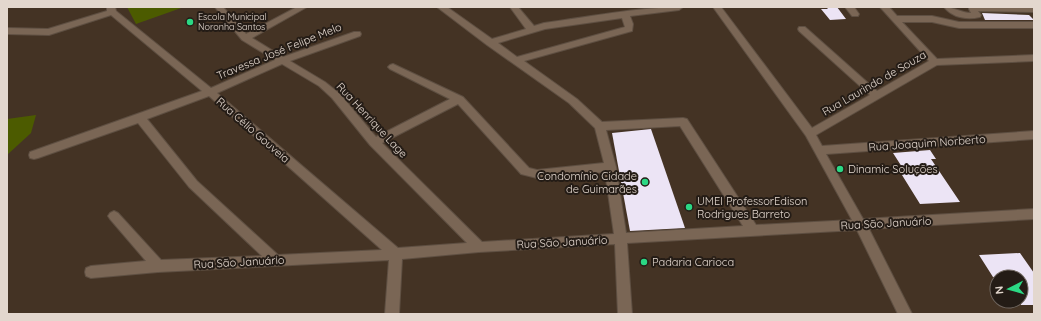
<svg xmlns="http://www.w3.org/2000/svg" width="1041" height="321" viewBox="0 0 1041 321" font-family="Quicksand,sans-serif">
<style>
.green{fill:#4c5b00}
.building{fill:#ece4f5}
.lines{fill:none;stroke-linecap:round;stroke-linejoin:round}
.minor-casing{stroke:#5e4f42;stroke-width:2}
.minor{fill:#7a6655;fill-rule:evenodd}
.poi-dot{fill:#2bd884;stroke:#241c16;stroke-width:1.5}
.labels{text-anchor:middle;stroke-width:4;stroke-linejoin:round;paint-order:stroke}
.far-poi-label{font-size:9px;fill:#e3d7ce;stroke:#241c16;text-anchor:start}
.street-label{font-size:11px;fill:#e3d7ce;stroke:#241c16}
.poi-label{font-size:11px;fill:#e3d7ce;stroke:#241c16;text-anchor:start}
</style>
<rect width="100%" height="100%" fill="#443324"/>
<g class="green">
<path d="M127,7h57l-48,17z"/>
<path d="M36,115l-5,18 -24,22v-36z"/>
</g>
<g class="building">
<path d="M826,7h11l9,12 -16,1 -9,-11h7z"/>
<path d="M982,13l47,2 5,5h-49z"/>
<path d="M651,129l34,99 -55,3 -18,-98z"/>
<path d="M930,150l6,9h-5l29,43 -40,2 -23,-37h5l-9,-14z"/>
<path d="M1020,253l14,20v32h-13v-28h-28l-14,-22z"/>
</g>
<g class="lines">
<defs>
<g id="minor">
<path d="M107,7h8l1,4 95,77 64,-28 -33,-20 -27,-33h8l23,27 51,-27h10l-55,31 31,19 71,-25h6l1,2 -1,2 -70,25 35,21 15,12 36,43 74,-38 -60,-30 -2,-2 2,-2 3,-1 70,33 66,71 8,2 67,-7 -9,-35 -26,-25 -82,-58 -50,-38h10l45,32 34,-10 -16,-22h8l16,19 10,-3c46,-6 93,-16 139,-16l-4,3 -49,6 3,8 -1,7 -108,30 53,38 25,23 81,-4 4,1 69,106 96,-5 -46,-84 -93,-129h8l91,121 58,-33 -71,-64 -1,-2 1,-2h6l72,64 52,-30 -49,-54h9l8,9h35l27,6h75v6h-75l-27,-6h-30l35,37 97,-4v6l-97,4 -121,70 6,11 212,-15v8l-208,15 37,65 171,-10v10l-165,10 43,85h-14l-41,-84 -230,13 5,71h-14l-3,-70 -136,8 -77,7 -3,55h-14l4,-54 -231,12 -67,6 -5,-2 -1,-4 1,-4 5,-2 55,-5 -36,-42 -2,-3 2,-3 4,-2 4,2 43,47 101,-4 -73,-69 -51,-64 -100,35 -4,1 -4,-1 -1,-3 1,-3 172,-61 -91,-76 -62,20 -42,-1v-6l41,1 59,-18zM622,18l3,9 -108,30 -19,-14 47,-14zM282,64l37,22 13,12 38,47 97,98 -69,5 -181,-155zM209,96l173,154 -104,5 -81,-74 -50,-62zM458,104l63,70 16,4 68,-6 9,62 -132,8 -100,-99zM680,126l63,100 -117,7 -10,-66 -10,-37z"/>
<path d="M845,7h9l5,7 -1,2h-6z"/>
<path d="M944,7c10,0 17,6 27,6l-2,-4v-2h65v5l-56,-1 3,4 -1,2c-13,3 -27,1 -36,-10z"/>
</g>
</defs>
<use href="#minor" class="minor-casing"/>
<use href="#minor" class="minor"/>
</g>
<g class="poi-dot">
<circle cx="190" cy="22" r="4"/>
<circle cx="840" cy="169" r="4"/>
<circle cx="645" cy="182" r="4"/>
<circle cx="689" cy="207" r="4"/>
<circle cx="644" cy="262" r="4"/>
</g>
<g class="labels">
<g class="far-poi-label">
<text x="198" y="20">Escola Municipal<tspan x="198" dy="10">Noronha Santos</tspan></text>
</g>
<g class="street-label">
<text transform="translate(279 51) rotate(-22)" y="4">Travessa José Felipe Melo</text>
<text transform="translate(874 83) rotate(-30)" y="4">Rua Laurindo de Souza</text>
<text transform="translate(372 120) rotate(47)" y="4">Rua Henrique Lage</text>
<text transform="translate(253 130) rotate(41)" y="4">Rua Célio Gouveia</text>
<text transform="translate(927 143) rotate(-4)" y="4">Rua Joaquim Norberto</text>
<text transform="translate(886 223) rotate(-3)" y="4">Rua São Januário</text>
<text transform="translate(562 242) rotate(-3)" y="4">Rua São Januário</text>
<text transform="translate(239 262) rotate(-3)" y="4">Rua São Januário</text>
</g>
<g class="poi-label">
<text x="848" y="173">Dinamic Soluções</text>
<text x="637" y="180" text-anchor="end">Condomínio Cidade<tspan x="637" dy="13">de Guimarães</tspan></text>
<text x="697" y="205">UMEI ProfessorEdison<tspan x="697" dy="13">Rodrigues Barreto</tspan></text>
<text x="652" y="266">Padaria Carioca</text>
</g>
</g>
<rect width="1041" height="321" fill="none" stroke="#e3d7ce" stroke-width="16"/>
<g transform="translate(1009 289) rotate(264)"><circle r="19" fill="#241c16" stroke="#706760"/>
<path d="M0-3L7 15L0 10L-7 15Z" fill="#2bd884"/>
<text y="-6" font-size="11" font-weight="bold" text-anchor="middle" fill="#e3d7ce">N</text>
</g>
</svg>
